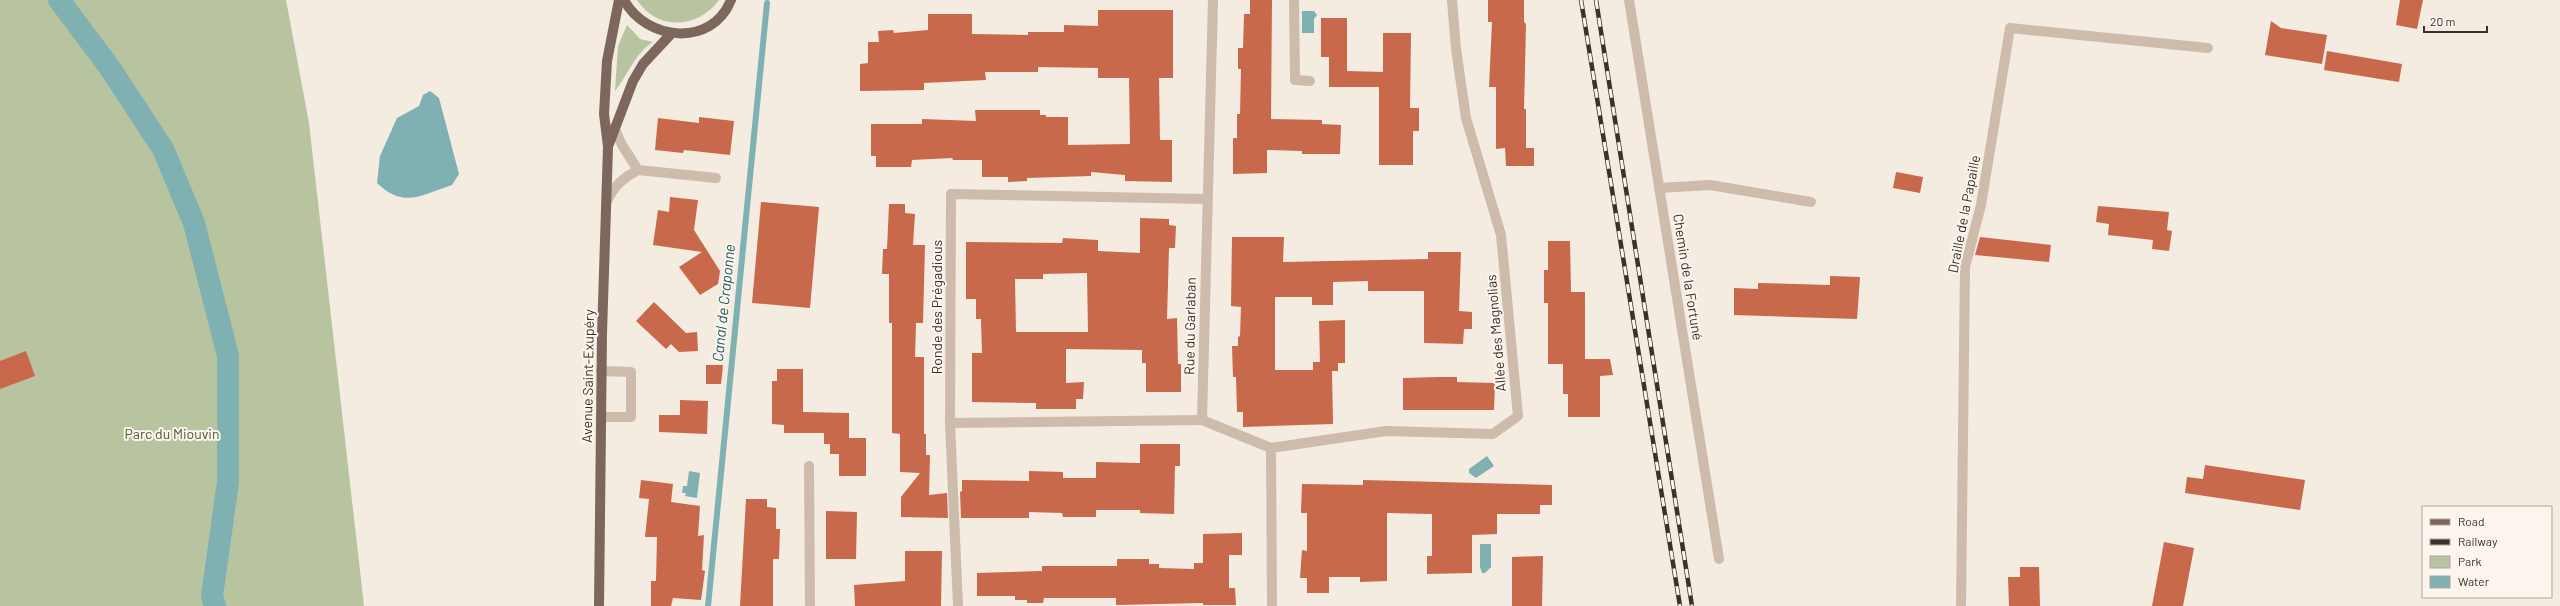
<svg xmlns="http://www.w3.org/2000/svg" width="2560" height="606" viewBox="0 0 2560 606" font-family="Barlow,sans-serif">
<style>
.green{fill:#b8c4a0}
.water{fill:#7fb0b2}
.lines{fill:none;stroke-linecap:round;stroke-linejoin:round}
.stream{stroke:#7fb0b2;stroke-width:6}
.canal{stroke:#7fb0b2;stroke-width:22}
.building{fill:#c8694b;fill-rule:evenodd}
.minor{stroke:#cdbbac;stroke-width:10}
.major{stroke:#7d675c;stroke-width:10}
.rail-casing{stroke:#3b302b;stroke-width:4.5}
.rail{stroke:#fbf5ee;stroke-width:3;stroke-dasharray:9;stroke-linecap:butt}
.labels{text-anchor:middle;stroke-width:4;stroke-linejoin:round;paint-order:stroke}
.street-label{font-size:14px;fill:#3b302b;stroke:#fbf5ee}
.park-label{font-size:14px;fill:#4a5a2e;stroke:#fbf5ee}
.water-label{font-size:15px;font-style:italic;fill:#1f5a5e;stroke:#fbf5ee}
</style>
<rect width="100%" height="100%" fill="#f4ebe1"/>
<g class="green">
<path d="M0,0h286l23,123 55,483h-364z"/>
<path d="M637,0h82c-21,29 -62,31 -82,0z"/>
<path d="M627,25l13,14 13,3c-18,11 -25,33 -38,49l3,-45z"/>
</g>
<g class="water">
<path d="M1302,11h12l3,4 -3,4v14h-12z"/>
<path d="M430,91l9,7 20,76 -7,11c-31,10 -48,24 -75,-2l3,-27 17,-38 22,-12 4,-11z"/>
<path d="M1487,456l7,10 -18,12 -7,-5v-4z"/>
<path d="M689,471l11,2 -3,25 -12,-2 1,-3h-4l1,-7h4z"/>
<path d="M1480,544h11v23l-6,6h-3l-2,-6z"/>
</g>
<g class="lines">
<path class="stream" d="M708,606l59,-603"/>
<path class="canal" d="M59,0l51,68 53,81 31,74 34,133v126l-16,114 3,10"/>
</g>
<g class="building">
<path d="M1250,0h22l-1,119 51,1v4l19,1 -1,29h-38v-3l-35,-1v23l-34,1v-36h4v-24h3l1,-45h-3v-21h5l1,-34h6z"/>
<path d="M1488,0h36v22l2,2 -2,85h2v39h8v18h-28l-1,-18 -9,1v-62h-7l3,-65h-4z"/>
<path d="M2400,0h23l-6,29 -21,-4z"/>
<path d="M1098,10h75v68h-14l1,62h12v42l-47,-1v-6l-34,-3v4l-64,2v3l-19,1v-5h-26v-17h-29l-1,-2 -40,2 -1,7h-35v-11h-5v-32h51v-5l54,2 -1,-11h65v5h6v2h22v28l62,-1 -1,-66h-31v-10l-60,-1v5h-53l1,8 -62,3v7l-64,1v-27l8,-1v-21h11l-1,-11 15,-1 1,3 34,-3v-16h44v20l56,1v-3h36v-7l34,1z"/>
<path d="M1321,18h26v53l36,1v-39h28l-1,75h9v23h-6v34h-34v-78h-50v-30h-8z"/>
<path d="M2271,21l10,7 46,7 -5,29 -57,-9z"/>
<path d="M2327,51l75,13 -3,18 -75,-12z"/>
<path d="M699,117l35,4 -4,34 -46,-5 -1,3 -28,-3 3,-32 41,5z"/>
<path d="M1896,172l27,5 -3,16 -27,-5z"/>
<path d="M670,197l28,3 -4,30 26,41 -2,13 -18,11 -21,-28 23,-15 -49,-7 5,-35 11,2z"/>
<path d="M761,202l58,5 -9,101 -58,-5z"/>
<path d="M889,204h16v9l10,1 -2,31h12l-2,78h-7l-1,34h9v77h2v21h4l-1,40 18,-2 1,25 -47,-1v-20l19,-24 -20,-1v-38l-8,-1v-110h-3v-49h-7l1,-25h4z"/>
<path d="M2098,206l71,6 -2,18 5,1 -3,20 -17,-2 1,-9 -45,-5 1,-11 -13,-2z"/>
<path d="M1140,218l29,1v6l7,1 -1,22h-6l-2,71 10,-1 1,46h3v28h-35v-29h-4v-13l-76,-1v34l18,-1 -1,17h-7v10h-40v-6l-64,-1v-49h10l-1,-34h-5v-20h-10v-57l96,1 1,-5 35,2v11l42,2zM1087,273l1,59h-72l-1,-53h28v-5z"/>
<path d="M1232,237h52l-1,25 145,-3v-7h33l-2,59 13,1v17h-8l-1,15 -39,-1v-52h-56v-10l-35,1v23h-21v-8h-37v73h38v-8h7l-1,-41 26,-1v43h-7v8h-6l1,53 -90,3v-15h-6l-1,-35h-3l-1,-31h6v-9l2,-1 1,-29 -10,-1z"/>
<path d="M1980,237l71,8 -2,17 -74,-7z"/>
<path d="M1548,241h22l1,51h14v67h25l3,16 -13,1v41h-32v-23h-5v-30h-15v-61h-4v-33h4z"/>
<path d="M1830,276l30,1 -3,42 -123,-4v-27l24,1v-6l72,2z"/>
<path d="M654,302l32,31 11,-1 1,19 -19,1 -8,-8 -5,5 -30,-28z"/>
<path d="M26,351l9,25 -35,13v-28z"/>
<path d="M706,365h17l-2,19h-15z"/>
<path d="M777,369h26v43l46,1v25h17v38h-27v-22h-9v-10h-6v-11h-40v-8l-12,-1v-43h5z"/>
<path d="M1439,377h18v5l38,1 -1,27h-91v-32z"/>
<path d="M680,400l28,1 -1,33 -48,-2v-17h21z"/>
<path d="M1140,444h40v22h-5l-1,48 -34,-1v-3h-44v7h-33l-1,-4 -33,-1v6h-68l-1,-26 2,-1v-11l67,1v-10l34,1v6h33v-16l44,1z"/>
<path d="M2205,465l100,15 -5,30 -115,-17 2,-16 16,2z"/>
<path d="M641,480l32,4 -2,18 29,4 -2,30 6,-1 -2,35 3,1 -4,29 -28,-2 -2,8h-20v-25h5l1,-44h-12l4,-38 -10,-1z"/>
<path d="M1363,480l189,5v20h-12v9h-43v20l-25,1v38l-45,1v-18h5v-42l-45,-1v68l-27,1v-5h-31v16h-22v-15h-7l2,-28 5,1v-38h-6l1,-29 61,1z"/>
<path d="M746,499h21v8l9,1v21h4l-1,30h-6v47h-33z"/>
<path d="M826,511l31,1 -1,47h-30z"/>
<path d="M1242,533v22h-13v33h6l1,17h-33v-2l-87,2v-7h-72l-1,5h-16v-3h-12v-4h-38v-23l65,-2v-5h75v-7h32v5h10v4l35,1v-6h9v-29z"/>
<path d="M2164,542l30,6 -11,58h-31z"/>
<path d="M905,551h37l-1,55h-86l-1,-21 51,-4z"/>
<path d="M1543,556l-1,50h-30v-49z"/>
<path d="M2020,567h19l1,39h-31l-1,-29h12z"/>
</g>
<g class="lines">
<g class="minor">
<path d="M1213,0l-11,420 69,28 1,158"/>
<path d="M1294,0l1,80 15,1"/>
<path d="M1629,0l90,559"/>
<path d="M638,170l78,8"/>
<path d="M1659,188l51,-3 101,17"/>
<path d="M607,201c7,-15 16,-23 31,-31l-16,-25 -8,-18"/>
<path d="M601,417h30v-45l-30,-1"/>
<path d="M1202,420l-252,3 1,-229 255,5"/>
<path d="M950,423l8,183"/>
<path d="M1271,448l115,-17 107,3 25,-18 -17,-181 -35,-117 -10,-69 -4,-49"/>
<path d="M809,466l1,140"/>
<path d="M1961,606l4,-339 16,-62 29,-177 198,20"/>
</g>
<g class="major">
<path d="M624,0c22,41 88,48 107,0"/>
<path d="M609,144l24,-63 10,-17 28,-30"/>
<path d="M599,606l3,-272 6,-187 -4,-33 3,-53 12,-61"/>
</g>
<defs>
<g id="rail">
<path d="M1581,0l99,606"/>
<path d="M1596,0l96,606"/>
</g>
</defs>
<use href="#rail" class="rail-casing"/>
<use href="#rail" class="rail"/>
</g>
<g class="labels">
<g class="street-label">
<text transform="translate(1964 214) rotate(-79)" y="5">Draille de la Papaille</text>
<text transform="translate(1688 277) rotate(81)" y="5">Chemin de la Fortuné</text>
<text transform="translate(937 307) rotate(-90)" y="5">Ronde des Prégadious</text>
<text transform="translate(1190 326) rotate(-89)" y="5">Rue du Garlaban</text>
<text transform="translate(1496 333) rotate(-95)" y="5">Allée des Magnolias</text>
<text transform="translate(588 376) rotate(-89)" y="5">Avenue Saint-Exupéry</text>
</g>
<g class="park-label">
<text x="172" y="439">Parc du Miouvin</text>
</g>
<g class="water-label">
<text transform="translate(724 303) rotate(-84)" y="5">Canal de Craponne</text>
</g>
</g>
<rect x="2422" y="506" width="130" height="92" fill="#fbf5ee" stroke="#aea6a0"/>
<rect x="2430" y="519" width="20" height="6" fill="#7d675c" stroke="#aea6a0"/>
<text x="2458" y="526" font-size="12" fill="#3b302b">Road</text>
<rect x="2430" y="539" width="20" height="6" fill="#3b302b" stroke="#aea6a0"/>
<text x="2458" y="546" font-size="12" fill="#3b302b">Railway</text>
<rect x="2430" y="556" width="20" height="12" fill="#b8c4a0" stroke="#aea6a0"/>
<text x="2458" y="566" font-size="12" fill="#3b302b">Park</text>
<rect x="2430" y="576" width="20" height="12" fill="#7fb0b2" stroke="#aea6a0"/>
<text x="2458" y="586" font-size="12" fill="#3b302b">Water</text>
<path d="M2424 26v6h63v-6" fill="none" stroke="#3b302b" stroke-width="2"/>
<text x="2430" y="26" font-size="12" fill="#3b302b" stroke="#fbf5ee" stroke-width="3" paint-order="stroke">20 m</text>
</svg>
